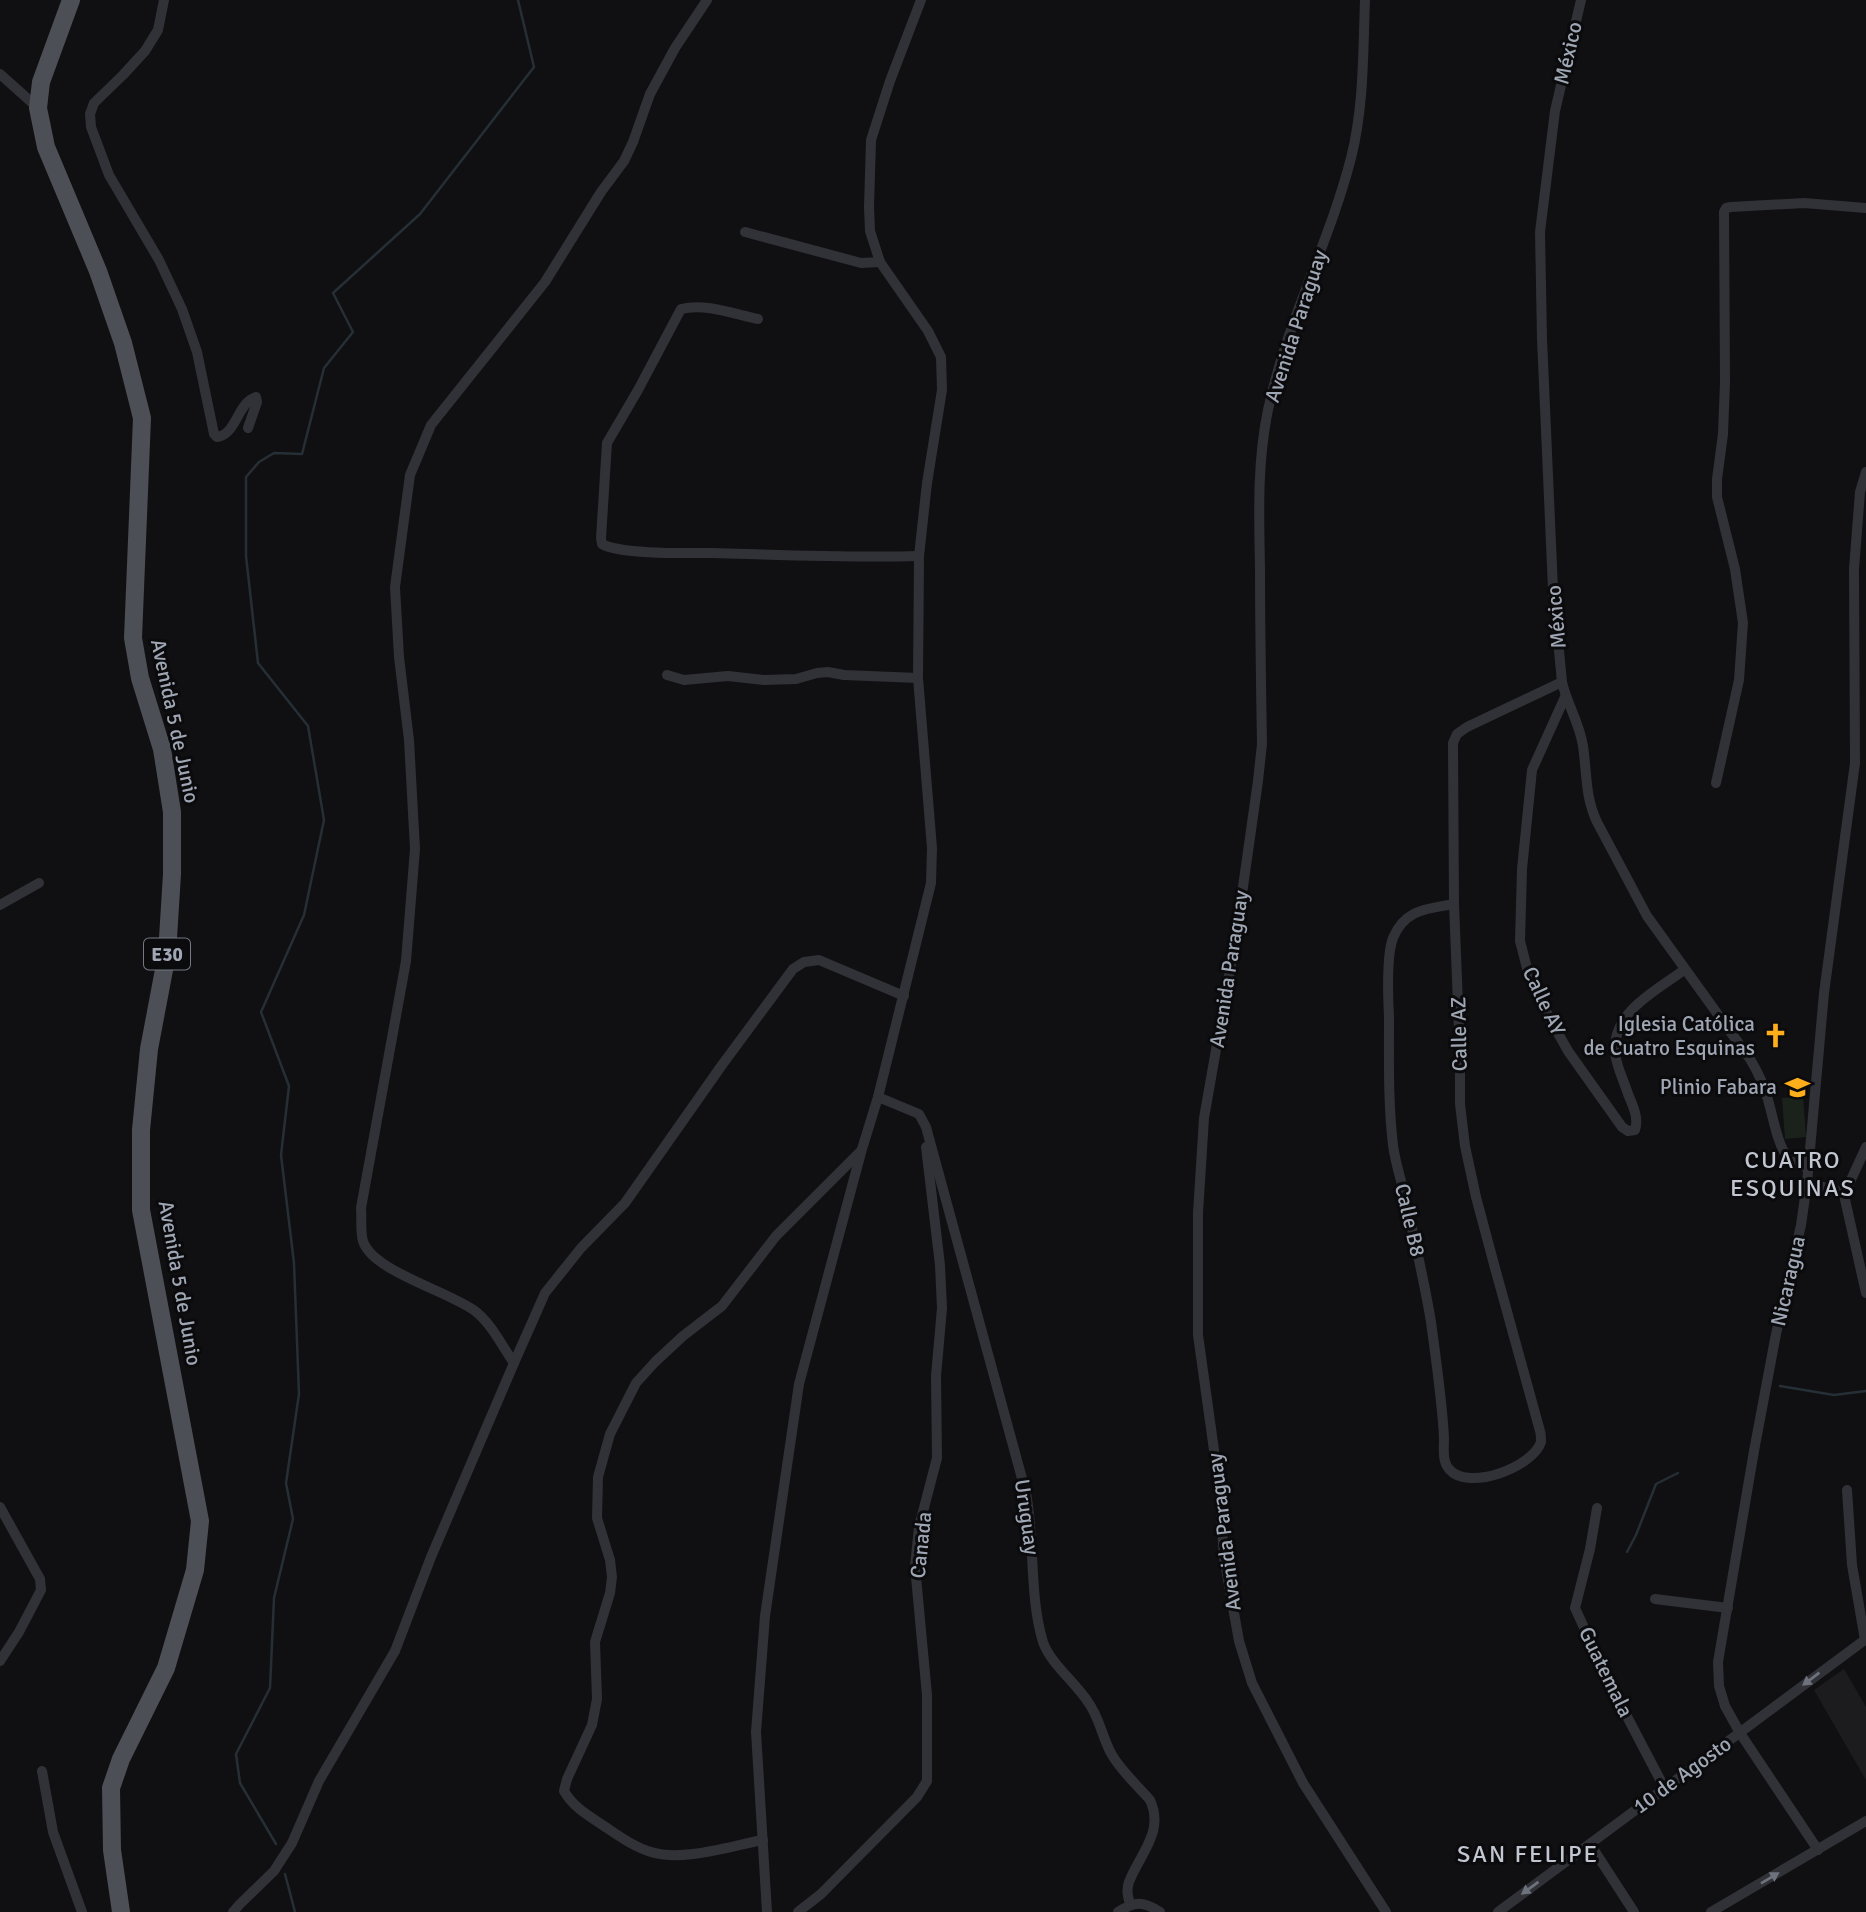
<svg xmlns="http://www.w3.org/2000/svg" width="1866" height="1912" viewBox="0 0 1866 1912" font-family="Signika,sans-serif">
<style>
.built{fill:#1c1c1f}
.green{fill:#1a221b}
.lines{fill:none;stroke-linecap:round;stroke-linejoin:round}
.stream{stroke:#262f36;stroke-width:2.5}
.street{stroke:#313237;stroke-width:10}
.primary{stroke:#4d4f56;stroke-width:18}
.oneway{fill:#6e727c}
.labels{text-anchor:middle;stroke-width:6;stroke-linejoin:round;paint-order:stroke}
.shield{fill:#0b0b0d;stroke:#737882;stroke-width:2}
.shield-label{font-size:19px;font-weight:bold;fill:#a0a7b4}
.street-label{font-size:21px;fill:#a0a7b4;stroke:#0b0b0d}
.poi-label{font-size:21px;fill:#a0a7b4;stroke:#0b0b0d;text-anchor:end}
.quarter-label{font-size:24px;letter-spacing:2px;fill:#c2c6d0;stroke:#0b0b0d}
</style>
<rect width="100%" height="100%" fill="#101012"/>
<path class="built" d="M1844,1669l22,38v73l-52,-90z"/>
<path class="green" d="M1803,1096l3,41 -21,2 -3,-41z"/>
<g class="lines">
<g class="stream">
<path d="M1780,1386l54,9 32,-4"/>
<path d="M1627,1552l9,-17 20,-51 22,-11"/>
<path d="M276,1844l-36,-61 -4,-29 34,-66 4,-90 19,-79 -7,-36 13,-89 -5,-131 -13,-108 8,-69 -28,-74 43,-97 20,-95 -16,-94 -50,-63 -12,-107v-79l13,-15 15,-9 28,1 22,-86 29,-36 -20,-39 87,-79 114,-147 -16,-67"/>
<path d="M285,1874l10,38"/>
</g>
<g class="street">
<path d="M164,0l-6,30 -13,21 -22,24 -29,28 -4,11 1,13 18,48 50,85 23,49 15,43 17,82 3,3c20,-3 20,-34 39,-40l1,5 -9,26"/>
<path d="M1365,0c-2,53 -1,107 -14,158 -22,86 -65,165 -83,252 -11,52 -9,106 -8,159 0,59 1,117 2,175l-4,37 -22,155 -32,182 -6,95v122l21,151 5,71 15,84 13,42 51,100 83,129"/>
<path d="M1581,0l-26,111 -15,121 2,107 11,250 9,93c5,22 18,42 21,64 4,27 2,51 14,76l50,94 103,143c8,13 14,26 18,41 5,16 9,44 20,58 4,6 12,7 19,10"/>
<path d="M0,74l38,34"/>
<path d="M745,232l116,31 19,-1"/>
<path d="M758,319c-24,-5 -53,-16 -77,-10l-43,81 -31,53 -6,95 1,6c20,11 87,9 112,9 68,2 136,5 205,3"/>
<path d="M667,675l17,5 44,-4 36,4 32,-1 21,-6 11,-1 16,3 74,3"/>
<path d="M1565,697l-33,73 -10,99 -2,72 8,31 16,36 24,43 54,76 6,4 7,-1c4,-12 -2,-24 -7,-36 -4,-13 -12,-28 -13,-42 -3,-40 41,-61 69,-82"/>
<path d="M1716,783l23,-103 4,-57 -8,-54 -18,-72v-18l6,-45 2,-52 -1,-170 2,-4 5,-1 73,-4 62,5"/>
<path d="M1454,904c-27,5 -49,5 -61,34 -7,18 -5,59 -4,79 0,42 -1,86 4,128 2,17 8,34 12,52 9,41 19,82 26,125 5,38 11,77 13,116 0,10 -2,23 5,31 19,23 84,-2 92,-27 0,-2 0,-8 -1,-11l-45,-163 -19,-71 -11,-51 -5,-42v-49l-6,-151 -1,-161 4,-9 10,-7 95,-45"/>
<path d="M0,905l39,-22"/>
<path d="M878,1097l41,17 7,13 100,366c9,48 3,103 17,149 7,21 33,41 45,60 12,16 14,36 24,53 10,17 26,31 38,45 15,32 -11,55 -21,82 -3,8 -1,15 1,22"/>
<path d="M1807,1183l33,8 4,4 22,98"/>
<path d="M1844,1195l22,-48"/>
<path d="M514,1363c-12,-17 -23,-40 -39,-52 -27,-20 -103,-40 -112,-70 -3,-10 -1,-23 -2,-33l45,-247 9,-112 -6,-109 -10,-83 -4,-70 15,-112 21,-50 114,-143 56,-90 23,-31 9,-19 17,-48 25,-46 32,-48"/>
<path d="M1847,1490l5,75 13,75"/>
<path d="M0,1507l40,72 1,11 -22,42 -19,29"/>
<path d="M1597,1508l-7,41 -15,59 35,76 55,105"/>
<path d="M1655,1599l73,9"/>
<path d="M42,1771l11,61 29,80"/>
<path d="M763,1840c-33,6 -80,22 -112,12 -17,-5 -32,-16 -47,-26 -15,-10 -31,-19 -40,-35l3,-12 25,-54 5,-26 -2,-57 15,-49 2,-16 -2,-17 -13,-42 1,-41 12,-43 26,-51 19,-21 28,-26 39,-30 54,-70 85,-85"/>
<path d="M1590,1844l44,68"/>
<path d="M1818,1850l-78,-117 -15,-27 -6,-20 -1,-24 36,-211 22,-117 25,-109 6,-42 17,-190 31,-230 -1,-194 6,-77 6,-20"/>
<path d="M233,1912l7,-8 34,-33 18,-28 27,-62 76,-130 36,-94 83,-194 31,-70 36,-45 44,-45 97,-138 71,-96 11,-7 15,-2 85,36"/>
<path d="M767,1912l-11,-180 9,-116 34,-232 63,-235 16,-52 53,-214 1,-35 -14,-170 1,-122 8,-73 15,-93 -1,-33 -13,-26 -48,-69 -10,-31 -1,-24 2,-67 19,-59 31,-81"/>
<path d="M798,1912l23,-18 96,-97 10,-16v-86l-12,-129 4,-39 18,-69 -1,-82 6,-68 -2,-43 -14,-118"/>
<path d="M1118,1912c17,-11 25,-11 42,0"/>
<path d="M1498,1912l368,-273"/>
<path d="M1711,1912l155,-91"/>
</g>
<path class="primary" d="M71,0l-30,82 -3,26 8,39 52,124 25,72 19,75 -9,220 7,40 22,71 10,63v62l-5,80 -18,95 -8,81v80l59,311 -5,49 -29,98 -45,91 -10,29 1,62 9,62"/>
</g>
<defs><path id="oneway-solid" d="M-6-.8H1V-3.2L6.5 0L1 3.2V.8H-6Z" transform="scale(1.75)"/></defs>
<g class="oneway">
<use href="#oneway-solid" transform="translate(1811 1679) rotate(143)"/>
<use href="#oneway-solid" transform="translate(1770 1878) rotate(-31)"/>
<use href="#oneway-solid" transform="translate(1530 1888) rotate(144)"/>
</g>
<defs>
<symbol id="church-bare" viewBox="-9 -9 18 18"><path d="M-1.2-6h2.4v3.5h3.3v2.4h-3.3V6h-2.4V-.1h-3.3v-2.4h3.3Z" fill="#ffae1b" stroke="#0b0b0d" stroke-width="2.5" paint-order="stroke"/></symbol>
<symbol id="school-bare" viewBox="-9 -9 18 18"><path d="M0-5L7-2L0 1L-7-2ZM-4 1L0 2.5L4 1V4Q0 6-4 4Z" fill="#ffae1b" stroke="#0b0b0d" stroke-width="2.5" paint-order="stroke"/></symbol>
</defs>
<g fill-rule="evenodd">
<use href="#church-bare" x="1758" y="1018" width="35" height="35"/>
<use href="#school-bare" x="1780" y="1070" width="35" height="35"/>
</g>
<g class="labels">
<rect class="shield" x="144" y="938.5" width="46" height="31" rx="5"/>
<g class="shield-label">
<text x="167" y="961">E30</text>
</g>
<g class="street-label">
<text transform="translate(1568 53) rotate(-77)" y="7">México</text>
<text transform="translate(1296 326) rotate(-72)" y="7">Avenida Paraguay</text>
<text transform="translate(1556 617) rotate(-95)" y="7">México</text>
<text transform="translate(175 721) rotate(78)" y="7">Avenida 5 de Junio</text>
<text transform="translate(1229 969) rotate(-81)" y="7">Avenida Paraguay</text>
<text transform="translate(1544 1001) rotate(65)" y="7">Calle AY</text>
<text transform="translate(1459 1034) rotate(-91)" y="7">Calle AZ</text>
<text transform="translate(1410 1220) rotate(77)" y="7">Calle B8</text>
<text transform="translate(1788 1281) rotate(-77)" y="7">Nicaragua</text>
<text transform="translate(180 1283) rotate(80)" y="7">Avenida 5 de Junio</text>
<text transform="translate(1027 1517) rotate(82)" y="7">Uruguay</text>
<text transform="translate(1224 1532) rotate(-97)" y="7">Avenida Paraguay</text>
<text transform="translate(921 1545) rotate(-84)" y="7">Canada</text>
<text transform="translate(1606 1672) rotate(64)" y="7">Guatemala</text>
<text transform="translate(1682 1775) rotate(-36)" y="7">10 de Agosto</text>
</g>
<g class="poi-label">
<text x="1755" y="1031">Iglesia Católica<tspan x="1755" dy="24">de Cuatro Esquinas</tspan></text>
<text x="1777" y="1094">Plinio Fabara</text>
</g>
<g class="quarter-label">
<text x="1793" y="1168">CUATRO<tspan x="1793" dy="28">ESQUINAS</tspan></text>
<text x="1528" y="1862">SAN FELIPE</text>
</g>
</g>
</svg>
